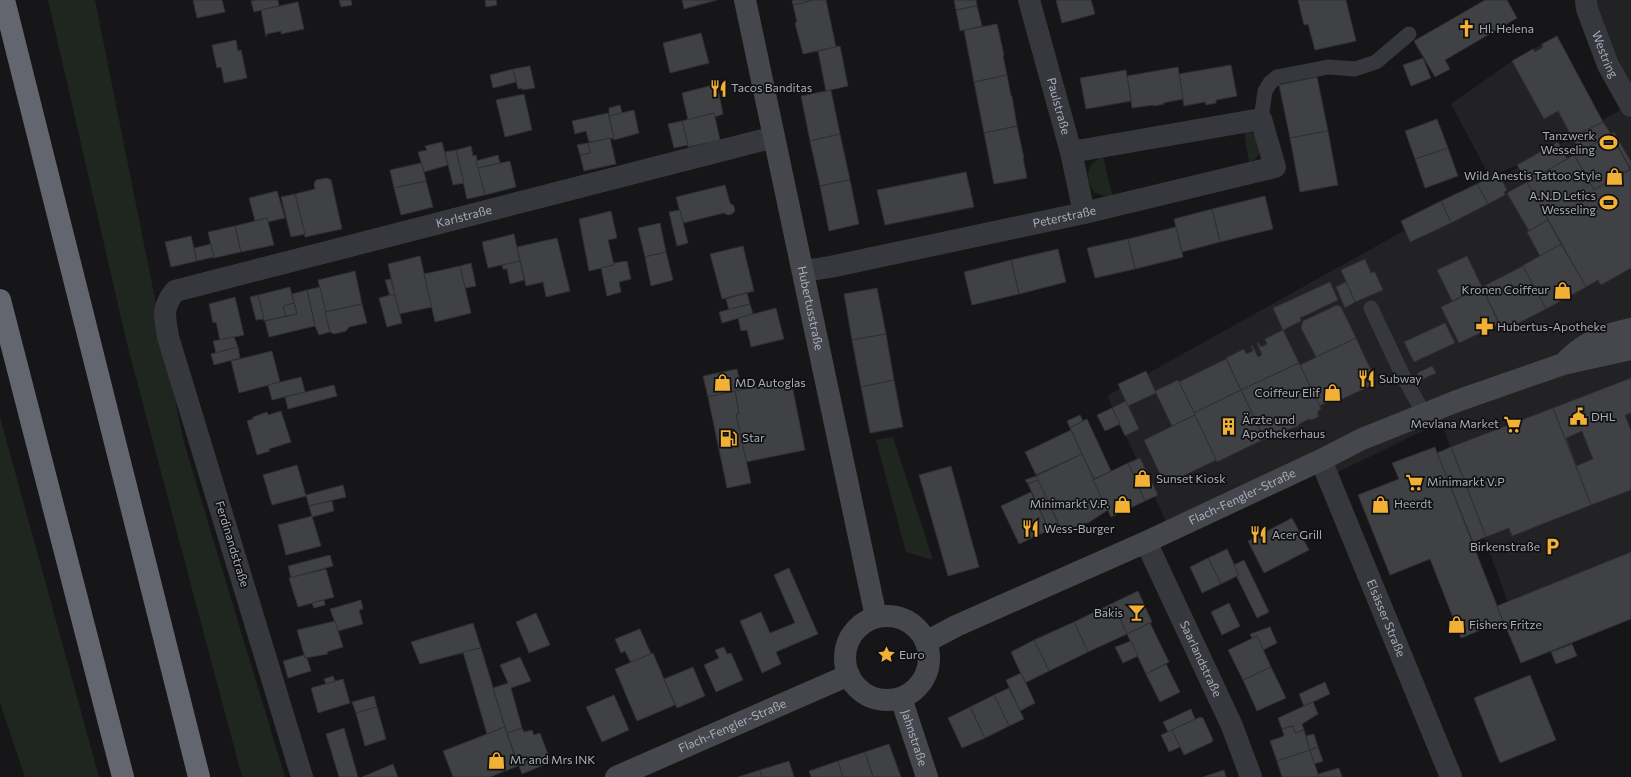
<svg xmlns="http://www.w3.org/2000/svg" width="1631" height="777" viewBox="0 0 1631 777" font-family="Commissioner,sans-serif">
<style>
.built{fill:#222225}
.green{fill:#1e261f}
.building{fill:#404145;stroke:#303034;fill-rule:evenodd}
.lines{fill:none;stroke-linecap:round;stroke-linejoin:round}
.lane{stroke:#37383d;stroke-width:15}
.street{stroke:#37383d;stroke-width:22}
.secondary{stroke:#45474d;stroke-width:22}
.highway{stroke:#63666e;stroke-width:22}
.labels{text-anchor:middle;stroke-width:3.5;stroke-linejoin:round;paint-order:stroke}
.poi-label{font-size:12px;fill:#a8adb8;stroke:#111113;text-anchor:start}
.street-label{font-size:12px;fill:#a8adb8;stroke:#111113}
</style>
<rect width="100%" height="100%" fill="#161618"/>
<path class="built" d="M1586,0h45v552l-123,50 -67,-180 -113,55 -7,-17 -151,70 -63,-134 462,-257 -11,3 -41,23 -27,12 -39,-73 61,-43 30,-17 15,-8 45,84 28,-15z"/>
<g class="green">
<path d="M48,0h47l89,443 101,334h-43l-115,-433z"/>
<path d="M1244,131h5l8,4c3,14 7,20 -8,28z"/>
<path d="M1103,157l10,40h-7l-12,-5c-10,-14 -8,-29 9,-35z"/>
<path d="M0,417l99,360h-74l-25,-74z"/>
<path d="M893,437l40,123 -27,-8 -30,-112z"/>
</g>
<g class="building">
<path d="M193,0h29l3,12 -28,6z"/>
<path d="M257,0h21l1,6 -25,6 -3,-11z"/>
<path d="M339,0h12l1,5 -11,2z"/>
<path d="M485,0h11l1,5 -11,2z"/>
<path d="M682,0h35l-33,9z"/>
<path d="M792,0h22l-21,5z"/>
<path d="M814,0h12l10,47 -33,7 -8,-31 2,-1 -4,-17z"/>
<path d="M954,0h22l1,6 -21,4z"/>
<path d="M1056,0h35l4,14 -33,9z"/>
<path d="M1298,0h48l10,41 -41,9 -7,-26 -4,1z"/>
<path d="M1485,0h22l10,18 -72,42 5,9 -15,8 -21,-36z"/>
<path d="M298,2l6,27 -23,5v-3l-14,3 -1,3 -5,-27z"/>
<path d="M977,6l5,20 -22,5 -4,-21z"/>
<path d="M997,24l7,31 -1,1 4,19 -33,7 -10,-52z"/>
<path d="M701,33l8,30 -39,10 -7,-30z"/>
<path d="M1557,36l46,86 -31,15 -14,-26 -14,8 -32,-58 21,-12 2,3 8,-5 -1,-3z"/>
<path d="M236,40l2,11 3,-1 6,28 -23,5 -3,-16 -4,1 -5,-23z"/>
<path d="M840,46l8,40 -22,5 -8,-40z"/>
<path d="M1423,58l8,20 -20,8 -8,-21z"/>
<path d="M1231,65l6,31 -21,4v3l-10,2 -1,-3 -21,4 -5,-32z"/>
<path d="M530,66l5,22 -13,2v-2l-4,1 -5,-20z"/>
<path d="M1178,67l5,32 -20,4 1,1 -10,2 -1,-1 -21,3 -5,-32z"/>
<path d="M513,69l3,13 -23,6 -3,-13z"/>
<path d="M1126,70l5,31 -45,8 -6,-31z"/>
<path d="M1007,75l4,21h1l5,30 -33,7 -10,-51z"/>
<path d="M1317,77l11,54 -38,7 -11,-53z"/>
<path d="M717,84l6,30 -8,3 -1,-4 -26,7 -6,-27z"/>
<path d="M831,90l9,44 -30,7 -9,-45z"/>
<path d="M524,94l8,36 -27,7 -9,-37z"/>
<path d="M620,105l2,8 -13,3v-8z"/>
<path d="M634,110l5,23 -25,7 -5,-24z"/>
<path d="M608,113l6,25 -25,4 -3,-11 -11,3 -3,-13z"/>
<path d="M714,113l6,27 -32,7 -6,-26z"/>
<path d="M1437,119l11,29 -33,11 -10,-28z"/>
<path d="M682,121l6,24 -14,3 -6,-24z"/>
<path d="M1603,122l8,12 -31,18 -8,-15z"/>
<path d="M1017,126l7,32h-1l4,20 -33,6 -10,-51z"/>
<path d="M1328,131l10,54 -38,7 -10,-54z"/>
<path d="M1614,132l17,30v7l-20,-35z"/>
<path d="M840,134l10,46 -30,6 -10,-45z"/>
<path d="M1611,134l19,35 -36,21 -20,-35z"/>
<path d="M610,138l6,26 -32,7 -4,-16 10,-2 -2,-10z"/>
<path d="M442,142l6,23 -24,7 -6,-20 9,-2 -2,-4z"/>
<path d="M1558,142l9,17 -40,23 -10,-17z"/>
<path d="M588,143l2,10 -10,2 -3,-10z"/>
<path d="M471,146l2,10 3,-1 9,40 -18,4 -11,-49z"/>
<path d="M1448,148l10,28 -33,12 -10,-29z"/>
<path d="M456,150l8,33 -11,2 -8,-33z"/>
<path d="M498,155l2,8 -22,5 -2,-7z"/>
<path d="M1574,155l20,35 37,-21v99l-30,17 -3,-5 -12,7 -59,-105z"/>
<path d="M510,161l6,26 -31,8 -7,-27z"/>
<path d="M421,163h1l4,18 -32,7 -4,-18z"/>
<path d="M966,172l8,35 -89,18 -8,-35z"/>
<path d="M1498,173l9,17 -3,2 1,3 -17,9 -11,-20z"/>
<path d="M327,178l4,2 11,49 -37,8 -10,-43 20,-5 -1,-5 2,-4z"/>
<path d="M850,180l9,44 -30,7 -9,-45z"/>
<path d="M426,181l7,26 -32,8 -7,-27z"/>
<path d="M1527,182l21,38 -19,11 -22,-38z"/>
<path d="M1477,184l11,20 -37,19 -10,-22z"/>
<path d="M725,185l5,18 4,3 1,5 -3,3 -4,1 -4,-2 -41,10 -7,-26z"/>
<path d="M277,191l8,27 -17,4 -1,-4 -12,3 -6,-23z"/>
<path d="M295,194l10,40 -14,3 -10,-40z"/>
<path d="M1265,196l8,33 -53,13 -8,-33z"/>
<path d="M1441,201l10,22 -41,19 -9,-21z"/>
<path d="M1212,209l8,33 -38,10 -8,-33z"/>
<path d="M680,210l8,33 -11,3 -8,-34z"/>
<path d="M611,211l6,27 -9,2 6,25 -25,6 -10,-52z"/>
<path d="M267,218l7,27 -33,7 -6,-26z"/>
<path d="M1548,220l13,24 -21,12 -13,-24z"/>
<path d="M660,223l6,29 -21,5 -7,-29z"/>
<path d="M235,226l6,26 -27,6 -6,-26z"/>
<path d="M1176,227l7,30 -48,12 -7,-30z"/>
<path d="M514,234l6,27 -32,7 -6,-26z"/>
<path d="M191,236l6,25 -26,6 -6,-25z"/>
<path d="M557,238l13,53 -24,6 -3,-15 -17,4 -9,-39z"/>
<path d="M1128,239l7,30 -40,9 -8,-30z"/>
<path d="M211,244l3,13 -17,4 -3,-13z"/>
<path d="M1561,244l25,43 -40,22 -24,-43z"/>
<path d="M743,246l11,45 -32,8 -12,-45z"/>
<path d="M1058,249l8,33 -47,12 -8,-34z"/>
<path d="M666,252l7,28 -22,6 -6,-29z"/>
<path d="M420,256l12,51 -33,7 -11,-50z"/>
<path d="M1467,256l15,31 -30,14 -15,-31z"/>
<path d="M1365,259l6,14 4,-1 8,18 -28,12 -14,-32z"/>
<path d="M1011,260l8,34 -47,11 -8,-33z"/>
<path d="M520,261l4,19 -14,4 -3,-15h-4l-1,-4z"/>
<path d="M627,261l4,18 -12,3 2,10 -14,4 -6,-28 13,-3v-2z"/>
<path d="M471,263l5,23 -11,2 -5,-22z"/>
<path d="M460,266l11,47 -36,9 -11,-48z"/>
<path d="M1523,266l23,43 -43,22 -21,-44z"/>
<path d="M355,271l7,33 -37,8 -7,-32z"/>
<path d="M391,279l4,16 -5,1 -5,-16z"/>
<path d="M1330,282l8,18 -38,18 1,3 -18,9 -10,-22z"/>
<path d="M1346,282l9,20 -10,6 -9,-21z"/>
<path d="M290,287l4,16 -11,3 3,10 -22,5 -6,-26z"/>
<path d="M320,287l10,45 -11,3 -4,-9 -8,-36z"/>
<path d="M1482,287l17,37 -40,19 -18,-36z"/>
<path d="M877,288l9,46 -34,6 -8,-46z"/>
<path d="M307,290l8,36 -46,11 -4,-16 32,-7 -5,-20z"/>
<path d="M747,293l3,11 -21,6 -3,-11z"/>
<path d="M258,295l6,24 -8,1 -6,-23z"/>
<path d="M390,295h5l7,28 -15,4 -8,-29z"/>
<path d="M235,297l9,38 -24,5 -4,-18 -3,1 -4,-19z"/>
<path d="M294,303l3,11 -11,2 -3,-10z"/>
<path d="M362,304l5,19 -18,4 -3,4 -12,3 -4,-2 -5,-20z"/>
<path d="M750,304l3,10 -31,9 -3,-11z"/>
<path d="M1337,305l4,2 15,31 -40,19 -15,-29 2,-7z"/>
<path d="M776,308l8,31 -33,8 -4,-17 -6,1 -3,-13z"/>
<path d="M1445,323l10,20 -41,19 -10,-20z"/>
<path d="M1283,330l16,33 -58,27 -15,-32 18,-9 2,5 7,-3 -2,-5 1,-1 6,12 4,-2 -5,-12 1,-1 3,5 6,-3 -2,-5z"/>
<path d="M886,334l8,46 -33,7 -9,-47z"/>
<path d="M234,337l4,10 -22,6 -3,-12z"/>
<path d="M1356,338l19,41 -1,5 -38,18 -4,-2 -13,6 -19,-41z"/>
<path d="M238,347l2,11 -26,7 -3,-11z"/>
<path d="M272,351l8,31 -41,11 -8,-32z"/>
<path d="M1226,359l15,31 -47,23 -15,-31z"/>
<path d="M1299,363l22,46 -3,2v6l-7,3 -2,-1 -10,5 -1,2 -20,7v3l-7,3 -3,-1 -3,2 -24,-50z"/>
<path d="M1432,366l4,7 -15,7 -4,-7z"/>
<path d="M737,369l5,21 -34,7 -5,-21z"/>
<path d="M1146,371l10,22 -28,13 -10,-22z"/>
<path d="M301,377l4,15 -33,8 -4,-15z"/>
<path d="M1631,378v35l-6,2 6,16v59l-40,15 -38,-97zM1582,431l11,28 -17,7 -10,-28z"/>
<path d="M791,380l14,70 -59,12 -10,-48h3l-4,-23z"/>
<path d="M894,380l9,47 -33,6 -9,-46z"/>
<path d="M1178,380l17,35 -23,11 -17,-35z"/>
<path d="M334,385l3,11 -49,13 -3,-12z"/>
<path d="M1241,390l23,49 -47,23 -23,-49z"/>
<path d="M735,391l4,23h-3l15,69 -24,5 -19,-91z"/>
<path d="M1126,401l13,28 -14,7 -13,-28z"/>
<path d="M1112,408l8,16 -15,7 -8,-16z"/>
<path d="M1553,408l38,97 -79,31 -3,-8 -23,9 -35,-90z"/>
<path d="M281,411l10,31 -22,7 1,2 -13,4 -10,-34 6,-2v-2l14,-5 1,3z"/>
<path d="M1080,415l3,6 -13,7 -3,-7z"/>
<path d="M1195,415l21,45 -51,25 -21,-45z"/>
<path d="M1087,419l24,52 -17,8 -24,-51z"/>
<path d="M1071,430l11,24 -46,21 -11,-23z"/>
<path d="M1435,447l68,174 -42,17 -31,-79 -40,16 -32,-80 41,-16 -7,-16z"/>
<path d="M1451,447l35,90 -13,5 -36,-89z"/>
<path d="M1082,454l26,56 -20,13h-4l1,1 -23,7 -26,-55z"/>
<path d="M1140,458l18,37 -13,6 -17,-38z"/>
<path d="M1128,463l17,38 -34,16 -18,-37z"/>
<path d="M297,465l9,31 -34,9 -9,-30z"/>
<path d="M951,466l28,101 -31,9 -29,-101z"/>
<path d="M1036,476l2,4 -10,4 -3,-4z"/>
<path d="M1038,480l21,45 -10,5 -21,-46z"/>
<path d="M343,485l3,12 -37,9 -3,-11z"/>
<path d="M1031,492l18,38 -30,14 -18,-38z"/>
<path d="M332,501l2,10 -22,6 -3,-11z"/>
<path d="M312,516l9,30 -35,9 -8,-30z"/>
<path d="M1292,518l17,32 -45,23 -16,-32z"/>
<path d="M1227,549l12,26 -18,9 -13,-26z"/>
<path d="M1631,552v67l-110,44 -24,-57z"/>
<path d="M330,555l3,11 -42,12 -3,-12z"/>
<path d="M1208,558l13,26 -19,9 -12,-26z"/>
<path d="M1244,560l25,52 -12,6 -20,-41 2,-2 -5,-10z"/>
<path d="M789,568l29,66 -42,18 5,12 -19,9 -22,-52 21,-9 9,21 25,-10 -21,-48z"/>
<path d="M326,569l8,28 -36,10 -9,-29z"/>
<path d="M1138,591l14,31 -25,12 -14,-31z"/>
<path d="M324,600l1,5 -11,3 -2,-5z"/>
<path d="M361,600l2,9 -4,1 4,14 -25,7 -8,-22z"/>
<path d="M1113,603l14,31 -39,18 -14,-30z"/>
<path d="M1229,603l11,23 -18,9 -11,-23z"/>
<path d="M536,613l14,32 -21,8 -13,-31z"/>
<path d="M335,621l8,26 -16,5 1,2 -23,4 -8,-28z"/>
<path d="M1074,622l14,30 -39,19 -15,-31z"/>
<path d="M473,623l8,25 -61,16 -9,-22z"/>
<path d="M1150,623l19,39 -23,12 -19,-40z"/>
<path d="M1270,627l7,16 -14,7 -6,-14 -5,2 -2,-4z"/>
<path d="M640,629l11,25 -20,9 -6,-12 -4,2 -6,-14z"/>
<path d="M1257,636l14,31 -28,13 -15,-30z"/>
<path d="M1034,640l15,31 -24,12 -14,-31z"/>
<path d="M1131,641l7,15 -15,7 -8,-16z"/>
<path d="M1572,644l5,12 -21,8 -5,-12z"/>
<path d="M724,647l3,7 4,-1 12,27 -27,12 -12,-27 15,-7 -4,-8z"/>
<path d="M481,648l24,79 -18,7 -24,-82z"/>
<path d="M653,653l22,52 -38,16 -22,-52z"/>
<path d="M304,655l1,3h2l4,13 -23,7 -5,-17z"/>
<path d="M520,657l11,24 -20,7 11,40 -15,5 -14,-45 15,-5 -8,-18z"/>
<path d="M1166,664l14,28 -20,10 -14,-28z"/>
<path d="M693,667l12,29 -28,12 -13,-29z"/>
<path d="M1271,667l15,31 -29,13 -14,-31z"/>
<path d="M1021,673l14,30 -15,8 -14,-31z"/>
<path d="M1530,675l26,65 -56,23 -26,-65z"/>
<path d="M333,676l2,5 -9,3 -2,-5z"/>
<path d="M343,679l7,24 -32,10 -7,-25z"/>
<path d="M1325,682l5,12 -26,12 -5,-12z"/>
<path d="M1009,688l15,31 -15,7 -15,-31z"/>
<path d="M614,695l15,35 -27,12 -16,-35z"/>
<path d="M994,695l15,31 -24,12 -15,-31z"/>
<path d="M374,696l3,11 -21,6 -4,-11z"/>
<path d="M1313,702l5,12 -16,10 2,6 -9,3 -2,-7 -11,3 -4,-11z"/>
<path d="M377,707l9,32 -21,7 -9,-33z"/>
<path d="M970,707l15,31 -23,10 -14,-30z"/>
<path d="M1191,709l4,10 -27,13 -5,-10z"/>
<path d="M1200,717l3,1 10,22 -1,2 -28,13 -12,-25z"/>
<path d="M1293,726l2,7 9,-3 6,20 -33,11 -7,-20 14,-5 -2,-7z"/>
<path d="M505,727l13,39 -28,11h-37l-10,-26z"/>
<path d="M344,728l14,49h-19l-13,-43z"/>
<path d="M522,728l2,4 8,-2 2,5 6,-2 11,29 -29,12 -15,-41z"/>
<path d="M1172,730l8,17 -11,5 -8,-17z"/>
<path d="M1314,734l4,13 -8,3 -4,-14z"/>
<path d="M889,744l12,33h-28l-8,-25z"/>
<path d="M1318,747l5,14 -9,3 -4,-14z"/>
<path d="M1310,750l9,27h-37l-5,-16z"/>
<path d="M865,752l8,25h-30l-5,-16z"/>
<path d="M789,761l5,16h-32l-2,-7z"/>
<path d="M838,761l5,16h-32l-2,-6z"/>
<path d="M393,764l5,13h-36z"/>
<path d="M1339,768l3,9h-23l-1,-3z"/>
<path d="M760,770l2,7h-24z"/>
<path d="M1224,770l2,7h-23z"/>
</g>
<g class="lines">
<g class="lane">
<path d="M1261,119l4,-28 5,-8 7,-6 51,-10 27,2 21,-7 33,-28"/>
<path d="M1371,308l30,64 23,42"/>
</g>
<g class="street">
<path id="s1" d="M1029,0l42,152 13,61"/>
<path id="s2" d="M1586,0l1,9 21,56 23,41"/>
<path id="s3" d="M804,271l26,-4 254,-54 191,-46 -14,-48 -190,33"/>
<path id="s4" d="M1321,460l130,317"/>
<path id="s5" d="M1146,542l86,184 19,51"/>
<path id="s6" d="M302,777l-134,-440c-3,-21 -7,-28 7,-46l599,-154"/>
</g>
<g class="secondary">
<path id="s7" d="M745,0l131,617"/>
<path d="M1567,360c21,-20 36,-25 64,-31"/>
<circle cx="887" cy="658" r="42"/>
<path id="s8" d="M926,642l30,-16 190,-84 175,-82 41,-21 95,-38 106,-37 68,-15"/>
<path id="s9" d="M901,698l26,79"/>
<path id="s10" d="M616,777l233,-102"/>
</g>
<g class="highway">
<path d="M4,0l195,777"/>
<path d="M0,300l123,477"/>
</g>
</g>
<defs>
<symbol id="church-bare" viewBox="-9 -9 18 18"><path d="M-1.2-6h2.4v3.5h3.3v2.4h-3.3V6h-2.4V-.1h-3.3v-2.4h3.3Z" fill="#f2b134" stroke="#111113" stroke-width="2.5" paint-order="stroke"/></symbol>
<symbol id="restaurant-bare" viewBox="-9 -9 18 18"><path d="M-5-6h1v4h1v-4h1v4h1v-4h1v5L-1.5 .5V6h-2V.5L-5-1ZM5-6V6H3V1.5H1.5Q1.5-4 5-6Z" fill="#f2b134" stroke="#111113" stroke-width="2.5" paint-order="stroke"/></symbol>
<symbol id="stadium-bare" viewBox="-9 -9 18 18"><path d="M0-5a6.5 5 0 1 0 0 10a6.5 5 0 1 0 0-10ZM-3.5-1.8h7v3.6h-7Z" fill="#f2b134" stroke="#111113" stroke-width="2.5" paint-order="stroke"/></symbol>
<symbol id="shop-bare" viewBox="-9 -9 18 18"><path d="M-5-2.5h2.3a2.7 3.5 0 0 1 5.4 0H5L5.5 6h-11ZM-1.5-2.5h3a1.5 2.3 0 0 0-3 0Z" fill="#f2b134" stroke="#111113" stroke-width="2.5" paint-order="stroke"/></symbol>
<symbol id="pharmacy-bare" viewBox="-9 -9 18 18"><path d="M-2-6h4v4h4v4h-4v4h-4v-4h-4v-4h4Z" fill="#f2b134" stroke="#111113" stroke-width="2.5" paint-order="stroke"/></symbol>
<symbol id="civic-bare" viewBox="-9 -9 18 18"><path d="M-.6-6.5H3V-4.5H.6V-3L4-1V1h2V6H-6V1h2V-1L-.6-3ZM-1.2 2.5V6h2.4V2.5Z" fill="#f2b134" stroke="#111113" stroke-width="2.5" paint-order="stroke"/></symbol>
<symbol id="supermarket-bare" viewBox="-9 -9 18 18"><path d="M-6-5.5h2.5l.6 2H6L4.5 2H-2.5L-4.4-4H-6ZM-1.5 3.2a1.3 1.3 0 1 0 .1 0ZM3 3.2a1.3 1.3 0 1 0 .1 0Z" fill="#f2b134" stroke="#111113" stroke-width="2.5" paint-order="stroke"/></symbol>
<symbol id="building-bare" viewBox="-9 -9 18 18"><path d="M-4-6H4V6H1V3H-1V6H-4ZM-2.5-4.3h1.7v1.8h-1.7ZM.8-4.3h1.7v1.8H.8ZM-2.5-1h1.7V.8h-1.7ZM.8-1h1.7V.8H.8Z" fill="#f2b134" stroke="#111113" stroke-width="2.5" paint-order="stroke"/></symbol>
<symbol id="fuel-bare" viewBox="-9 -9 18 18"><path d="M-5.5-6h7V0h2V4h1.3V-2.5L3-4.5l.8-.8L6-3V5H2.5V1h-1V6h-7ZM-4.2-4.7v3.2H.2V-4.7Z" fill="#f2b134" stroke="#111113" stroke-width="2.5" paint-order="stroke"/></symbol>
<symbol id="parking-bare" viewBox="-9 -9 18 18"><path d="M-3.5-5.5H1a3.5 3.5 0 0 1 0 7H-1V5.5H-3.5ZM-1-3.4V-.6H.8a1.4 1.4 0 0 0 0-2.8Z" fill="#f2b134" stroke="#111113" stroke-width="2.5" paint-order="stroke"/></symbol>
<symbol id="bar-bare" viewBox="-9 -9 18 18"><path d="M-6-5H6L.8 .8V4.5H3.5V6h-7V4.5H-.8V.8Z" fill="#f2b134" stroke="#111113" stroke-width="2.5" paint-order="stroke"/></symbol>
<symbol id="sight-bare" viewBox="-9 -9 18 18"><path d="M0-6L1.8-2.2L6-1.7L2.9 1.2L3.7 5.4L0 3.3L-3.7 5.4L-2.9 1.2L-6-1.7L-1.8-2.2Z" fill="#f2b134" stroke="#111113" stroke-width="2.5" paint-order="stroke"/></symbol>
</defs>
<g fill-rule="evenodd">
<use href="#church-bare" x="1454" y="16" width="25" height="25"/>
<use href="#restaurant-bare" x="706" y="76" width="25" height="25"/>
<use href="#stadium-bare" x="1596" y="130" width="25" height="25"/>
<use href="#shop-bare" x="1602" y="164" width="25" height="25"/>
<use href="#stadium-bare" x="1596" y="190" width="25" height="25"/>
<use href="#shop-bare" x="1550" y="278" width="25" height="25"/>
<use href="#pharmacy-bare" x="1472" y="314" width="25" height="25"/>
<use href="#restaurant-bare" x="1354" y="366" width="25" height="25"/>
<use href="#shop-bare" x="710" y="370" width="25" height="25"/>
<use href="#shop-bare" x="1320" y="380" width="25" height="25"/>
<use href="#civic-bare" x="1566" y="404" width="25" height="25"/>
<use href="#supermarket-bare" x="1500" y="412" width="25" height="25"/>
<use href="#building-bare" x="1216" y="414" width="25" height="25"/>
<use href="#fuel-bare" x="716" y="426" width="25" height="25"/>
<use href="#shop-bare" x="1130" y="466" width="25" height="25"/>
<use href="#supermarket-bare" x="1402" y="470" width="25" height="25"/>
<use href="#shop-bare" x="1110" y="492" width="25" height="25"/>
<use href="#shop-bare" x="1368" y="492" width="25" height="25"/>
<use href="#restaurant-bare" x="1018" y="516" width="25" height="25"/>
<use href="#restaurant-bare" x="1246" y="522" width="25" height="25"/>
<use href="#parking-bare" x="1540" y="534" width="25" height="25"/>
<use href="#bar-bare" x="1124" y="600" width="25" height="25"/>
<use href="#shop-bare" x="1444" y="612" width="25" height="25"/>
<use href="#sight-bare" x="874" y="642" width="25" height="25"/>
<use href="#shop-bare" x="484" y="748" width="25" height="25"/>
</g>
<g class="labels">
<g class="poi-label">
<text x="1479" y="33">Hl. Helena</text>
<text x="731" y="92">Tacos Banditas</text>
<text x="1595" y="140" text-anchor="end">Tanzwerk<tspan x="1595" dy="14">Wesseling</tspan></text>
<text x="1601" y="180" text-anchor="end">Wild Anestis Tattoo Style</text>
<text x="1596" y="200" text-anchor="end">A.N.D Letics<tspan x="1596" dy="14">Wesseling</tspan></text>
<text x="1549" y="294" text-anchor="end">Kronen Coiffeur</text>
<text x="1497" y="331">Hubertus-Apotheke</text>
<text x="1379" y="383">Subway</text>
<text x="735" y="387">MD Autoglas</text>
<text x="1320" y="397" text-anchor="end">Coiffeur Elif</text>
<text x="1591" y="421">DHL</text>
<text x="1242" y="424">Ärzte und<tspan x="1242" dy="14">Apothekerhaus</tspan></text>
<text x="1499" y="428" text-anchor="end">Mevlana Market</text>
<text x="742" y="442">Star</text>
<text x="1156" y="483">Sunset Kiosk</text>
<text x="1427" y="486">Minimarkt V.P</text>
<text x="1109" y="508" text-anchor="end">Minimarkt V.P.</text>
<text x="1394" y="508">Heerdt</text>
<text x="1044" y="533">Wess-Burger</text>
<text x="1272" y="539">Acer Grill</text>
<text x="1540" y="551" text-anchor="end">Birkenstraße</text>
<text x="1123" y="617" text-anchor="end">Bakis</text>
<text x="1469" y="629">Fishers Fritze</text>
<text x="899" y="659">Euro</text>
<text x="510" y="764">Mr and Mrs INK</text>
</g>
<g class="street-label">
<text dy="4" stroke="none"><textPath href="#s2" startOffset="58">Westring</textPath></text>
<text dy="4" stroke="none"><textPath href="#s1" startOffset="110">Paulstraße</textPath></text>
<text dy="4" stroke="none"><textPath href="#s6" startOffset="807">Karlstraße</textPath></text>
<text dy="4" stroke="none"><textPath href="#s3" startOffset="266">Peterstraße</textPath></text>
<text dy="4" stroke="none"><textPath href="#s7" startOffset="315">Hubertusstraße</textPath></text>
<text dy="4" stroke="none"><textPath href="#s8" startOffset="348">Flach-Fengler-Straße</textPath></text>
<text transform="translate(232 544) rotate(73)" y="4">Ferdinandstraße</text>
<text dy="4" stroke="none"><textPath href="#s4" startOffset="171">Elsässer Straße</textPath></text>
<text dy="4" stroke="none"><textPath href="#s5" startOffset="129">Saarlandstraße</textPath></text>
<text dy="4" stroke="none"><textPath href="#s10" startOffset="127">Flach-Fengler-Straße</textPath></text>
<text dy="4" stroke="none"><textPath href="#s9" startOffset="42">Jahnstraße</textPath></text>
</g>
</g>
</svg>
